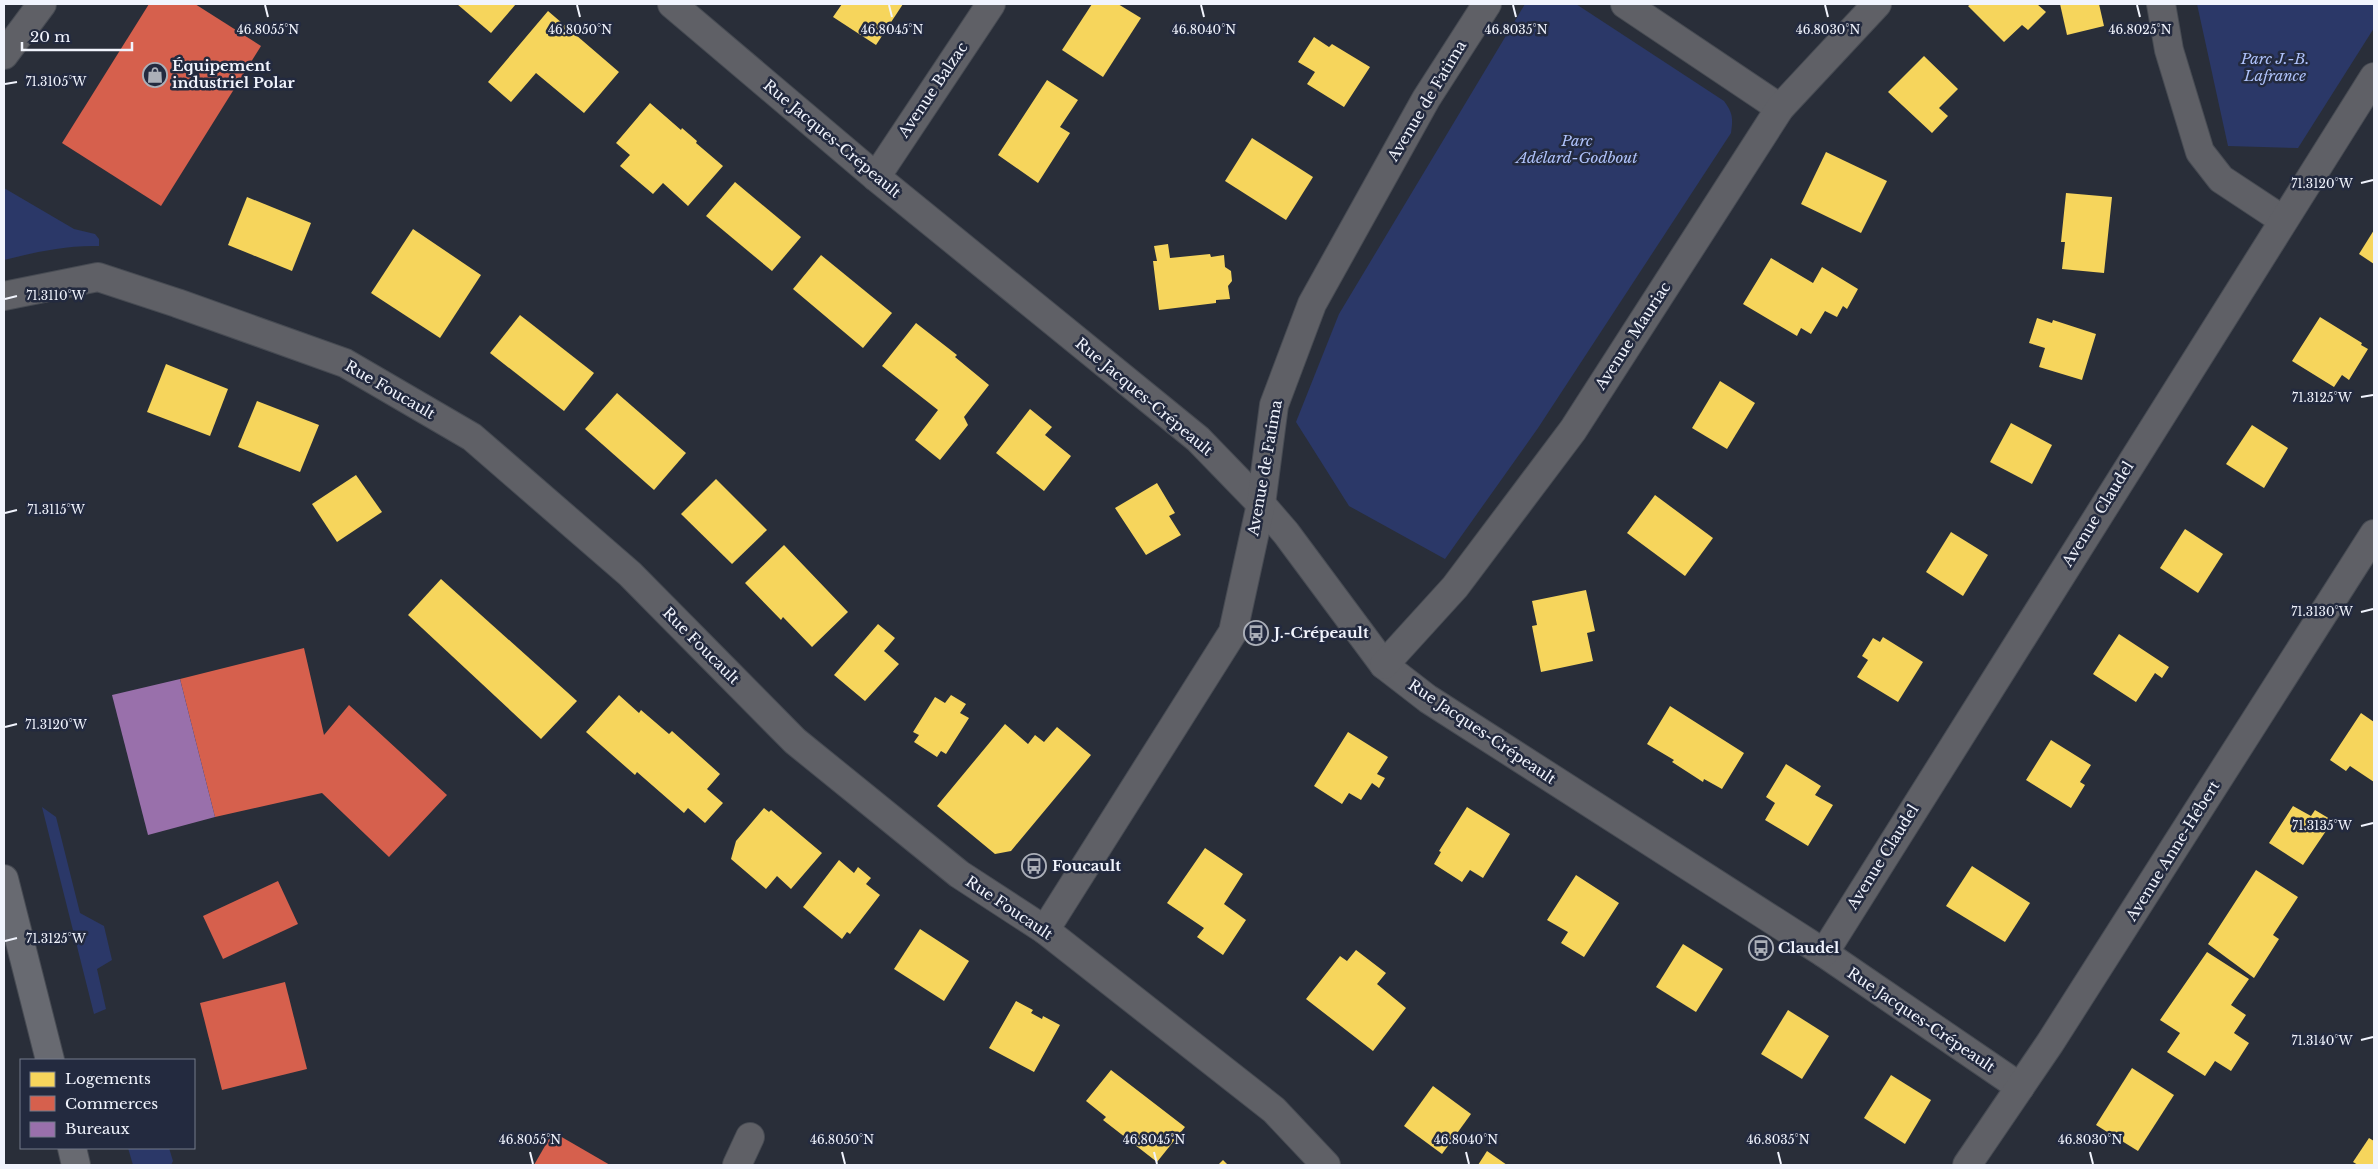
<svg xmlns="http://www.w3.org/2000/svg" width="2378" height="1169" viewBox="0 0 2378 1169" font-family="'Libre Baskerville',serif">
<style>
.green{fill:#2b3868}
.homes{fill:#f6d55c}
.shops{fill:#d6604d}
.offices{fill:#9970ab}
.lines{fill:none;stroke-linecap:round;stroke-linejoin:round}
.minor-casing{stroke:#474b53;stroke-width:30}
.major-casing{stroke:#474b53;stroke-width:30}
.minor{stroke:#5f6066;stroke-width:28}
.major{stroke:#686a71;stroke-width:28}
.ticks{fill:none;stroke:#f1f4fd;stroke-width:2}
.labels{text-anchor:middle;stroke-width:5;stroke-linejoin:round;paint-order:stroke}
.park-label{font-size:15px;font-style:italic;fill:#afc2fa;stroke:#232a3f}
.poi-label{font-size:15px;font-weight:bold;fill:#f1f4fd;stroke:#232a3f;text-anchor:start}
.street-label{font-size:15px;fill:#f1f4fd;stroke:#232a3f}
.ticks-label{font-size:12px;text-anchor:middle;fill:#f1f4fd;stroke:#232a3f;stroke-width:5;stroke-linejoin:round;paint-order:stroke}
</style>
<rect width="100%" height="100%" fill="#292e39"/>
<g class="green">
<path d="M1525,4h51l148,97c9,12 9,18 7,32l-193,295 -93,131 -96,-53 -53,-84 43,-108z"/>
<path d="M2197,4h177v24l-76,120 -70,-2z"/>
<path d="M4,188l70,41 21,5 4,5v7c-33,-1 -63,6 -95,14z"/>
<path d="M42,807l14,10 24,96 24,13 8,34 -15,9 9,40 -12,5z"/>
<path d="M128,1148h41l4,13 -2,4h-38z"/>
</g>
<g class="homes">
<path d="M457,4h59l-25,29z"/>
<path d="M842,4h61l-27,41 -43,-28z"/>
<path d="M1092,4h26l23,14 -38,59 -41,-27z"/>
<path d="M1971,4h66l9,8 -18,18 -6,-5 -18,17 -36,-36z"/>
<path d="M2060,4h39l5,22 -37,9z"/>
<path d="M548,11l71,61 -35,41 -48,-40 -25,29 -23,-20z"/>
<path d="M1314,37l15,10 3,-3 38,23 -26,40 -37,-23 8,-12 -17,-10z"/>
<path d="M1924,56l34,33 -19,19 9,8 -16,17 -44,-41z"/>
<path d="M1047,80l31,20 -18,27 10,6 -32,50 -40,-28z"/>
<path d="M650,103l31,27 1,-2 15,13 -1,2 27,23 -35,40 -25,-23 -10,11 -33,-28 10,-11 -14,-12z"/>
<path d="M1252,138l61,39 -27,43 -61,-39z"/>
<path d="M1826,152l61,29 -26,52 -60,-29z"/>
<path d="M735,182l66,55 -29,34 -66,-55z"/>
<path d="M2066,193l46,4 -8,76 -42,-4 3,-27h-4z"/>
<path d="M247,197l64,26 -19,48 -64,-26z"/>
<path d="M413,229l68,46 -41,63 -69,-45z"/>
<path d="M2374,230v34l-15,-10z"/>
<path d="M1168,244l2,14 40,-4 1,3 13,-2 1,12 6,4 1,10 -4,5 2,13 -14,1v3l-57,7 -6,-49h4l-3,-15z"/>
<path d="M821,255l71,58 -29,35 -70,-59z"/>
<path d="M1771,258l42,25 9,-16 36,22 -11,20 -4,-3 -6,11 -12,-6 -14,23 -10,-6 -4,8 -54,-32z"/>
<path d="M520,315l74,58 -30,38 -74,-58z"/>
<path d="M2320,317l42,26 -1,2 7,4 -19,31 -7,-5 -8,12 -42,-26z"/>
<path d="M2037,318l15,5 1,-3 43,14 -14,46 -43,-13 6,-19 -16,-5z"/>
<path d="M916,323l41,32 -2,2 34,28 -25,32 4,8 -28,35 -25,-20 23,-30 -56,-44z"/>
<path d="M166,364l62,25 -18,47 -63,-24z"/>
<path d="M1720,381l35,22 -28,46 -35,-21z"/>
<path d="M617,393l69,60 -32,37 -69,-61z"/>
<path d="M257,401l62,24 -19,47 -62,-25z"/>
<path d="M1030,409l22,18 -7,8 26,21 -27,35 -48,-38z"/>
<path d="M2011,423l41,22 -20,39 -42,-22z"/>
<path d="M2252,425l36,23 -24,40 -38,-24z"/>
<path d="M356,475l26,37 -45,30 -25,-38z"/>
<path d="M716,479l51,51 -35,34 -51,-50z"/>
<path d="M1157,483l18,30 -6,3 12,19 -35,20 -31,-47z"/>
<path d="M1655,495l58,43 -28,38 -58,-43z"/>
<path d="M2185,529l38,25 -25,39 -38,-25z"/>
<path d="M1951,532l37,23 -25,41 -37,-24z"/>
<path d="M784,545l64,67 -36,35 -29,-30 -2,3 -36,-37z"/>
<path d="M441,579l136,122 -36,38 -133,-124z"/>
<path d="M1586,590l9,41 -8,2 6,28 -52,11 -9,-46 5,-1 -5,-24z"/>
<path d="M878,624l17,14 -11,13 15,13 -34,37 -31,-26z"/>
<path d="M2119,634l50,33 -7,11 -7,-5 -19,29 -43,-28z"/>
<path d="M1883,637l40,25 -25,40 -41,-25 11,-17 -6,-4 11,-18 7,4z"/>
<path d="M619,695l20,18 2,-3 28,24 3,-3 48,43 -13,15 16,14 -18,20 -17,-15 -4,5 -47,-41 -2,3 -49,-43z"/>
<path d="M951,695l15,9 -6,9 9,5 -23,36 -5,-3 -4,6 -23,-15 5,-7 -6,-3 22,-35 10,6z"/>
<path d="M1670,706l74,47 -22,36 -18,-10 -1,3 -31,-20 2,-2 -27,-16z"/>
<path d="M2361,713l13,9v60l-24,-16 -4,5 -16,-11z"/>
<path d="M1005,724l23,20 7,-9 9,7 13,-15 34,28 -80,96 -16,3 -58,-48z"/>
<path d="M1348,732l40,25 -11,17 8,4 -6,10 -7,-5 -11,17 -12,-7 -7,11 -28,-18z"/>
<path d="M2051,740l40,25 -11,17 5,3 -14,23 -45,-28z"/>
<path d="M1786,764l35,22 -6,9 18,10 -25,41 -43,-26 10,-17 -9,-6z"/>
<path d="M2293,806l18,10 4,-6 15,9 -4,7 2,2 -25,37 -34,-22z"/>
<path d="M1467,807l43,27 -27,44 -13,-8 -8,12 -28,-18 7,-12 -2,-1z"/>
<path d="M764,808l5,4 2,-2 51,43 -31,36 -14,-13 -11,13 -35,-30 5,-18z"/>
<path d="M1205,848l38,26 -19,30 22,16 -23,35 -26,-18 7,-9 -37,-25z"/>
<path d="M839,860l15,13 4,-6 13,11 -5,6 14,11 -30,39 -3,-2 -5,7 -39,-32z"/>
<path d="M1972,866l58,37 -25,39 -59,-36z"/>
<path d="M2256,870l42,27 -25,38 6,4 -25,39 -46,-34z"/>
<path d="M1576,875l43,28 -35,54 -23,-14 7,-11 -21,-12z"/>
<path d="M920,929l49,32 -25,40 -50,-32z"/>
<path d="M1683,944l40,25 -27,43 -40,-25z"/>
<path d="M1356,950l30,23 -9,11 29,24 -33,43 -67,-52 34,-43 7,5z"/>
<path d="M2207,952l42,27 -18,26 15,10 -12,18 15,10 -18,28 -16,-10 -10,15 -38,-24 13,-19 -20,-13z"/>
<path d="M1016,1001l17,9 -2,3 11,6 1,-3 17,9 -26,47 -45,-24z"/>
<path d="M1788,1010l41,26 -27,43 -41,-25z"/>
<path d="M2132,1068l42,27 -36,56 -42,-26z"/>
<path d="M1111,1070l74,57 -28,35 -54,-42 3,-3 -20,-16z"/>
<path d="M1891,1075l40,25 -26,44 -41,-26z"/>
<path d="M1433,1086l38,28 -29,40 -38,-28z"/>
<path d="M2369,1138l5,3v24h-16l-5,-3z"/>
<path d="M1487,1151l20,14h-29z"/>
<path d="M1223,1160l5,5h-10z"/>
</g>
<g class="shops">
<path d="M149,4h46l66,42 -100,160 -99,-63z"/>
<path d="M304,648l20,87 25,-30 98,90 -58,62 -67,-64 -107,24 -35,-138z"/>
<path d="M278,881l20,43 -75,35 -20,-43z"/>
<path d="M285,982l22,87 -85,21 -22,-87z"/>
<path d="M553,1132l57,33h-76z"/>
</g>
<path class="offices" d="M180,679l35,138 -67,18 -36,-140z"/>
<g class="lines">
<defs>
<g id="minor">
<path d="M672,4l204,173 322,262 63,65 25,29 98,132 44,34 396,254 196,134"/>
<path d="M1625,4l155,104"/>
<path d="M2161,4l8,46 31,102 21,27 62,41"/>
<path d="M4,55l38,-51"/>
<path d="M876,177l115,-173"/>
<path d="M4,296l94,-19 79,26 168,60 127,74 158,137 165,167 164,133 86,56 229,180 52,55"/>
<path d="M1384,665l71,-78 118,-157 207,-322 97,-104"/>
<path d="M1045,930l188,-298 28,-128 13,-99 38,-101 114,-205 61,-95"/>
<path d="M1824,953l550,-876"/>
<path d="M737,1165l13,-28"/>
<path d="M1967,1165l83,-122 324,-509"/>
</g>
<g id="major">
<path d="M4,879l46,181"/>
<path d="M72,1148l4,17"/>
</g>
</defs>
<use href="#minor" class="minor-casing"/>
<use href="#major" class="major-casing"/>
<use href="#minor" class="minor"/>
<use href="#major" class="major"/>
</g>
<path class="ticks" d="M265,5l3,12M577,5l3,12M889,5l3,12M1201,5l3,12M1513,5l3,12M1825,5l3,12M2137,5l3,12M5,84l12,-2M2361,183l12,-3M5,299l12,-3M2361,397l12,-2M5,513l12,-3M2361,612l12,-3M5,727l12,-3M2361,826l12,-3M5,941l12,-3M2361,1040l12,-3M530,1152l3,12M842,1152l3,12M1154,1152l3,12M1466,1152l3,12M1778,1152l3,12M2090,1152l3,12"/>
<defs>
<symbol id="shop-ring" viewBox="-11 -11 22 22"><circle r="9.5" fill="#232a3f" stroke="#abafb8" stroke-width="1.5"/><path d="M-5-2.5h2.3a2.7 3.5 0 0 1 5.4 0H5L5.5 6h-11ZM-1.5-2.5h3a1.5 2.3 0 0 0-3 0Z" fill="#abafb8"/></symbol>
<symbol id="bus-ring" viewBox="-11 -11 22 22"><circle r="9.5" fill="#232a3f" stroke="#abafb8" stroke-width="1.5"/><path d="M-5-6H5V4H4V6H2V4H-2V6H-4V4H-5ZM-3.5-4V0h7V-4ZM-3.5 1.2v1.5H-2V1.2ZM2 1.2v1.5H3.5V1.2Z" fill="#abafb8"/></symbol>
</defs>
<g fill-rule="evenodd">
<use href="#shop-ring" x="141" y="61" width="28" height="28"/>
<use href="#bus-ring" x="1242" y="619" width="28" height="28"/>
<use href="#bus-ring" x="1020" y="852" width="28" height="28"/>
<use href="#bus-ring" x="1747" y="934" width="28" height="28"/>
</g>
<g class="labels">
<g class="park-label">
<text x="2275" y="64">Parc J.-B.<tspan x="2275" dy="17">Lafrance</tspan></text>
<text x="1577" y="146">Parc<tspan x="1577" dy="17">Adélard-Godbout</tspan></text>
</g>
<g class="poi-label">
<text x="172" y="71">Équipement<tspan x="172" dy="17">industriel Polar</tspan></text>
<text x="1274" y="638">J.-Crépeault</text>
<text x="1052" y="871">Foucault</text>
<text x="1778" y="953">Claudel</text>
</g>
<g class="street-label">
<text transform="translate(933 90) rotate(-56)" y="5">Avenue Balzac</text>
<text transform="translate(1427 101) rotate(-59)" y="5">Avenue de Fatima</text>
<text transform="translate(832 139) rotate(40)" y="5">Rue Jacques-Crépeault</text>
<text transform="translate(1633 336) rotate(-57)" y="5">Avenue Mauriac</text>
<text transform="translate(390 390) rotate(30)" y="5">Rue Foucault</text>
<text transform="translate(1144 397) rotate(40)" y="5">Rue Jacques-Crépeault</text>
<text transform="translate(1265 468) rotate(-80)" y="5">Avenue de Fatima</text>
<text transform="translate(2098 514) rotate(-58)" y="5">Avenue Claudel</text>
<text transform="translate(701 646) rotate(45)" y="5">Rue Foucault</text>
<text transform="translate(1482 732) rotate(34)" y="5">Rue Jacques-Crépeault</text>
<text transform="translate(2173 851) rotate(-58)" y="5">Avenue Anne-Hébert</text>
<text transform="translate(1883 857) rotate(-58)" y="5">Avenue Claudel</text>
<text transform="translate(1009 908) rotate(34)" y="5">Rue Foucault</text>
<text transform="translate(1921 1020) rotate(34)" y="5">Rue Jacques-Crépeault</text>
</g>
</g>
<g class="ticks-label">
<text x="268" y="34">46.8055°N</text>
<text x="580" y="34">46.8050°N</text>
<text x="892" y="34">46.8045°N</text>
<text x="1204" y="34">46.8040°N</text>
<text x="1516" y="34">46.8035°N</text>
<text x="1828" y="34">46.8030°N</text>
<text x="2140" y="34">46.8025°N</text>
<text x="56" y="86">71.3105°W</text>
<text x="2322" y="188">71.3120°W</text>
<text x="56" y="300">71.3110°W</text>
<text x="2322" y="402">71.3125°W</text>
<text x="56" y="514">71.3115°W</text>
<text x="2322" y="616">71.3130°W</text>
<text x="56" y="729">71.3120°W</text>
<text x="2322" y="830">71.3135°W</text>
<text x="56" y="943">71.3125°W</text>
<text x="2322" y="1045">71.3140°W</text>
<text x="530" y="1144">46.8055°N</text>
<text x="842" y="1144">46.8050°N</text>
<text x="1154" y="1144">46.8045°N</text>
<text x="1466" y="1144">46.8040°N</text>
<text x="1778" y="1144">46.8035°N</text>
<text x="2090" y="1144">46.8030°N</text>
</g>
<rect width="2378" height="1169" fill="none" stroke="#f1f4fd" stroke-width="10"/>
<rect x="20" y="1059" width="175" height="90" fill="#232a3f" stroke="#757b8b"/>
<rect x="30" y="1072" width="25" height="15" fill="#f6d55c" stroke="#757b8b"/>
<text x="65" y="1084" font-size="15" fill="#f1f4fd">Logements</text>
<rect x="30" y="1096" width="25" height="15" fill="#d6604d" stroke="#757b8b"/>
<text x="65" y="1109" font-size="15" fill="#f1f4fd">Commerces</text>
<rect x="30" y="1122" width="25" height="15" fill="#9970ab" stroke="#757b8b"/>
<text x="65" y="1134" font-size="15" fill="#f1f4fd">Bureaux</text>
<path d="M22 42v8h110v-8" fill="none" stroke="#f1f4fd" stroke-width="2.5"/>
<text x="30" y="42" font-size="15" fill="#f1f4fd" stroke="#232a3f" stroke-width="4" paint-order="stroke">20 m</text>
</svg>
